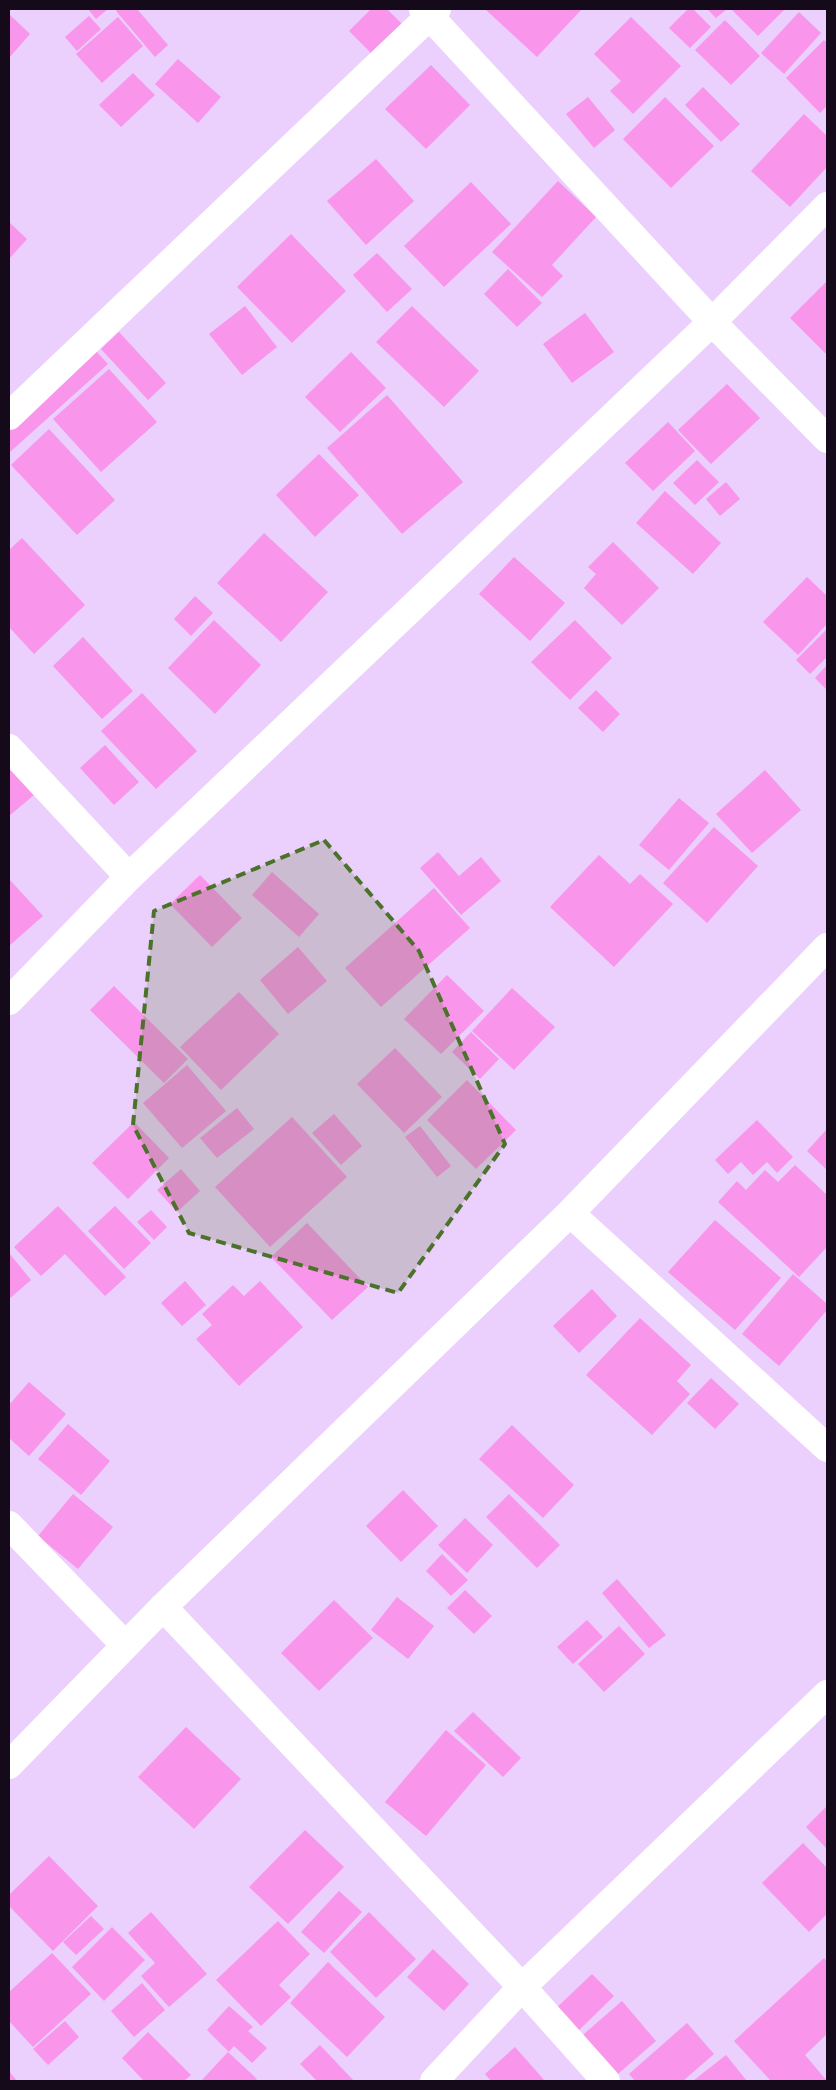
<svg xmlns="http://www.w3.org/2000/svg" width="836" height="2090" viewBox="0 0 836 2090" font-family="'Space Grotesk',sans-serif">
<style>
.building{fill:#f995ea}
.lines{fill:none;stroke-linecap:round;stroke-linejoin:round}
.street{stroke:#fff;stroke-width:28}
.secondary{stroke:#fff;stroke-width:28}
.marked{fill:#4b712a;fill-opacity:0.2;stroke:#4b712a;stroke-width:4;stroke-dasharray:10 6;stroke-linejoin:round}
</style>
<rect width="100%" height="100%" fill="#ebcffc"/>
<g class="building">
<path d="M88,9h20l-12,10z"/>
<path d="M118,9h19l31,36 -13,12 -39,-46z"/>
<path d="M371,9h16l15,15 -31,29 -22,-22z"/>
<path d="M487,9h95l-45,48 -51,-47z"/>
<path d="M688,9h5l18,18 -21,21 -21,-20z"/>
<path d="M707,9h20l-11,9z"/>
<path d="M733,9h52l-27,27 -26,-26z"/>
<path d="M799,12l22,21 -37,41 -23,-21z"/>
<path d="M9,14l21,20 -21,24z"/>
<path d="M89,16l12,13 -24,22 -12,-14z"/>
<path d="M118,17l25,29 -41,37 -26,-29z"/>
<path d="M631,17l50,49 -48,48 -23,-23 11,-10 -27,-27z"/>
<path d="M725,20l35,36 -29,29 -36,-35z"/>
<path d="M824,40l3,3v63l-7,7 -34,-35z"/>
<path d="M178,59l43,38 -23,26 -43,-39z"/>
<path d="M431,65l39,40 -44,44 -41,-40z"/>
<path d="M133,73l22,22 -34,32 -22,-22z"/>
<path d="M703,87l37,37 -19,18 -36,-37z"/>
<path d="M588,97l27,33 -21,18 -28,-34z"/>
<path d="M665,97l49,49 -43,42 -48,-49z"/>
<path d="M804,114l23,22v31l-37,40 -39,-36z"/>
<path d="M376,159l38,42 -48,44 -39,-44z"/>
<path d="M558,181l38,36 -44,48 11,11 -21,21 -50,-45z"/>
<path d="M471,182l40,42 -67,63 -40,-41z"/>
<path d="M9,222l18,17 -18,20z"/>
<path d="M291,234l55,57 -54,52 -55,-56z"/>
<path d="M377,253l35,36 -25,23 -34,-37z"/>
<path d="M508,269l34,34 -25,24 -33,-33z"/>
<path d="M827,281v74l-37,-37z"/>
<path d="M245,306l32,41 -35,28 -33,-41z"/>
<path d="M412,306l67,65 -35,36 -68,-65z"/>
<path d="M585,313l29,39 -42,31 -29,-39z"/>
<path d="M119,332l47,51 -18,17 -47,-51z"/>
<path d="M95,350l13,14 -98,88 -1,-25z"/>
<path d="M351,352l35,36 -46,44 -35,-35z"/>
<path d="M109,369l48,53 -56,50 -48,-53z"/>
<path d="M727,384l33,34 -49,46 -33,-34z"/>
<path d="M387,395l76,87 -61,52 -75,-86z"/>
<path d="M668,422l27,29 -42,40 -28,-28z"/>
<path d="M49,429l66,71 -38,35 -66,-70z"/>
<path d="M319,454l40,41 -44,42 -39,-42z"/>
<path d="M697,460l22,22 -24,23 -22,-22z"/>
<path d="M726,482l14,17 -20,17 -14,-17z"/>
<path d="M665,491l56,52 -28,31 -57,-51z"/>
<path d="M264,533l64,59 -47,50 -64,-59z"/>
<path d="M22,538l63,67 -51,49 -25,-27v-77z"/>
<path d="M613,542l46,46 -37,37 -38,-37 12,-14 -8,-7z"/>
<path d="M514,557l51,46 -35,38 -51,-47z"/>
<path d="M807,577l20,19v28l-29,31 -35,-33z"/>
<path d="M195,596l18,17 -22,23 -17,-17z"/>
<path d="M214,620l47,45 -46,49 -47,-46z"/>
<path d="M575,620l37,38 -42,42 -39,-38z"/>
<path d="M827,629v28l-17,17 -14,-14z"/>
<path d="M83,637l50,54 -31,28 -49,-53z"/>
<path d="M827,665v25l-12,-12z"/>
<path d="M596,690l24,24 -17,18 -25,-24z"/>
<path d="M142,693l55,58 -41,38 -55,-58z"/>
<path d="M105,745l34,37 -25,23 -34,-37z"/>
<path d="M9,765l25,30 -25,21z"/>
<path d="M765,770l36,40 -49,43 -36,-39z"/>
<path d="M679,798l30,25 -40,47 -30,-25z"/>
<path d="M714,827l44,39 -51,57 -44,-40z"/>
<path d="M438,852l21,24 22,-19 20,24 -40,34 -41,-47z"/>
<path d="M599,855l31,29 10,-10 33,30 -59,63 -64,-60z"/>
<path d="M272,872l47,42 -20,23 -47,-42z"/>
<path d="M200,875l42,43 -30,29 -42,-43z"/>
<path d="M9,879l34,37 -34,30z"/>
<path d="M434,888l36,40 -89,79 -36,-39z"/>
<path d="M298,947l29,34 -39,33 -28,-34z"/>
<path d="M447,975l37,36 -43,43 -37,-35z"/>
<path d="M114,986l74,73 -24,24 -74,-73z"/>
<path d="M512,988l43,39 -41,43 -42,-39z"/>
<path d="M239,992l40,42 -58,56 -41,-43z"/>
<path d="M471,1032l28,27 -19,20 -28,-27z"/>
<path d="M395,1048l47,49 -38,36 -47,-49z"/>
<path d="M187,1065l39,46 -44,37 -39,-45z"/>
<path d="M467,1080l49,50 -40,39 -49,-49z"/>
<path d="M237,1108l17,21 -37,29 -17,-20z"/>
<path d="M334,1114l28,32 -21,19 -29,-32z"/>
<path d="M292,1117l55,60 -77,70 -55,-60z"/>
<path d="M757,1120l36,37 -16,16 -10,-11 -14,13 -12,-13 -13,12 -13,-14z"/>
<path d="M134,1122l35,36 -41,41 -36,-36z"/>
<path d="M420,1126l31,40 -14,11 -32,-40z"/>
<path d="M827,1129v41l-20,-19z"/>
<path d="M795,1165l32,30v52l-28,30 -81,-75 19,-21 9,9 19,-20 13,12z"/>
<path d="M181,1169l19,22 -23,21 -20,-22z"/>
<path d="M58,1206l68,71 -21,19 -40,-42 -24,22 -27,-29z"/>
<path d="M115,1206l36,37 -27,26 -36,-38z"/>
<path d="M151,1210l16,17 -13,13 -17,-18z"/>
<path d="M715,1220l66,58 -46,52 -67,-58z"/>
<path d="M307,1223l61,64 -36,33 -61,-63z"/>
<path d="M9,1253l22,27 -22,19z"/>
<path d="M793,1274l34,30v6l-48,56 -37,-32z"/>
<path d="M185,1281l21,24 -24,21 -21,-23z"/>
<path d="M260,1281l43,46 -64,59 -43,-47 16,-14 -10,-11 31,-29 11,11z"/>
<path d="M592,1289l25,27 -38,37 -26,-27z"/>
<path d="M640,1318l51,47 -14,16 13,13 -38,41 -66,-60z"/>
<path d="M711,1378l28,26 -24,25 -28,-26z"/>
<path d="M29,1382l37,32 -37,42 -20,-18v-33z"/>
<path d="M68,1424l42,37 -29,34 -43,-36z"/>
<path d="M512,1425l62,60 -31,33 -64,-59z"/>
<path d="M403,1490l35,36 -37,36 -35,-36z"/>
<path d="M73,1494l40,33 -35,42 -40,-33z"/>
<path d="M509,1494l51,51 -23,23 -51,-51z"/>
<path d="M465,1518l28,27 -26,28 -29,-28z"/>
<path d="M442,1554l26,26 -17,16 -25,-25z"/>
<path d="M617,1579l49,56 -17,13 -47,-55z"/>
<path d="M465,1590l27,26 -18,18 -27,-26z"/>
<path d="M397,1597l37,29 -26,33 -37,-29z"/>
<path d="M334,1600l39,38 -54,53 -38,-38z"/>
<path d="M587,1620l16,17 -30,27 -16,-17z"/>
<path d="M619,1626l26,28 -41,38 -26,-28z"/>
<path d="M473,1712l48,46 -18,19 -49,-46z"/>
<path d="M186,1727l55,52 -47,50 -56,-52z"/>
<path d="M446,1730l40,35 -60,71 -41,-34z"/>
<path d="M827,1806v43l-21,-22z"/>
<path d="M305,1830l39,37 -56,57 -39,-37z"/>
<path d="M803,1843l24,25v46l-18,18 -47,-49z"/>
<path d="M49,1856l49,50 -45,45 -44,-45v-11z"/>
<path d="M339,1891l23,21 -38,41 -23,-21z"/>
<path d="M151,1912l56,62 -38,33 -28,-31 14,-13 -27,-30z"/>
<path d="M369,1912l47,47 -40,39 -46,-46z"/>
<path d="M91,1916l13,13 -28,26 -13,-13z"/>
<path d="M278,1921l32,33 -31,31 12,12 -30,29 -45,-46z"/>
<path d="M112,1927l33,33 -41,41 -32,-34z"/>
<path d="M433,1949l36,35 -25,27 -37,-34z"/>
<path d="M52,1953l39,41 -58,53 -24,-26v-29z"/>
<path d="M824,1958l3,4v72l-22,21 22,26h-56l-37,-40z"/>
<path d="M328,1962l57,55 -38,40 -57,-54z"/>
<path d="M592,1974l22,22 -43,42 -22,-23z"/>
<path d="M142,1983l23,27 -31,27 -23,-26z"/>
<path d="M622,2001l34,40 -45,39 -34,-40z"/>
<path d="M229,2006l24,21 -5,4 19,17 -15,15 -18,-17 -5,6 -22,-22z"/>
<path d="M65,2021l14,16 -31,28 -15,-16z"/>
<path d="M687,2023l27,31 -31,27h-48l-6,-7z"/>
<path d="M148,2032l43,43 -7,6h-40l-22,-23z"/>
<path d="M320,2045l34,36h-37l-17,-17z"/>
<path d="M515,2047l30,34h-54l-6,-7z"/>
<path d="M228,2052l29,27 -3,2h-53z"/>
<path d="M726,2055l21,26h-54z"/>
<path d="M9,2071l8,10h-8z"/>
</g>
<g class="lines">
<g class="street">
<path d="M423,9l289,313 115,117"/>
<path d="M9,416l428,-407"/>
<path d="M9,748l120,129"/>
<path d="M9,1001l120,-124 583,-555 115,-116"/>
<path d="M570,1213l257,235"/>
<path d="M9,1525l116,120"/>
<path d="M163,1607l359,380 84,94"/>
<path d="M434,2081l88,-94 305,-293"/>
</g>
<path class="secondary" d="M9,1765l154,-158 407,-394 257,-266"/>
</g>
<path class="marked" d="M324,840l95,111 86,193 -107,149 -209,-60 -56,-108 21,-214z"/>
<rect width="836" height="2090" fill="none" stroke="#140a1a" stroke-width="20"/>
</svg>
